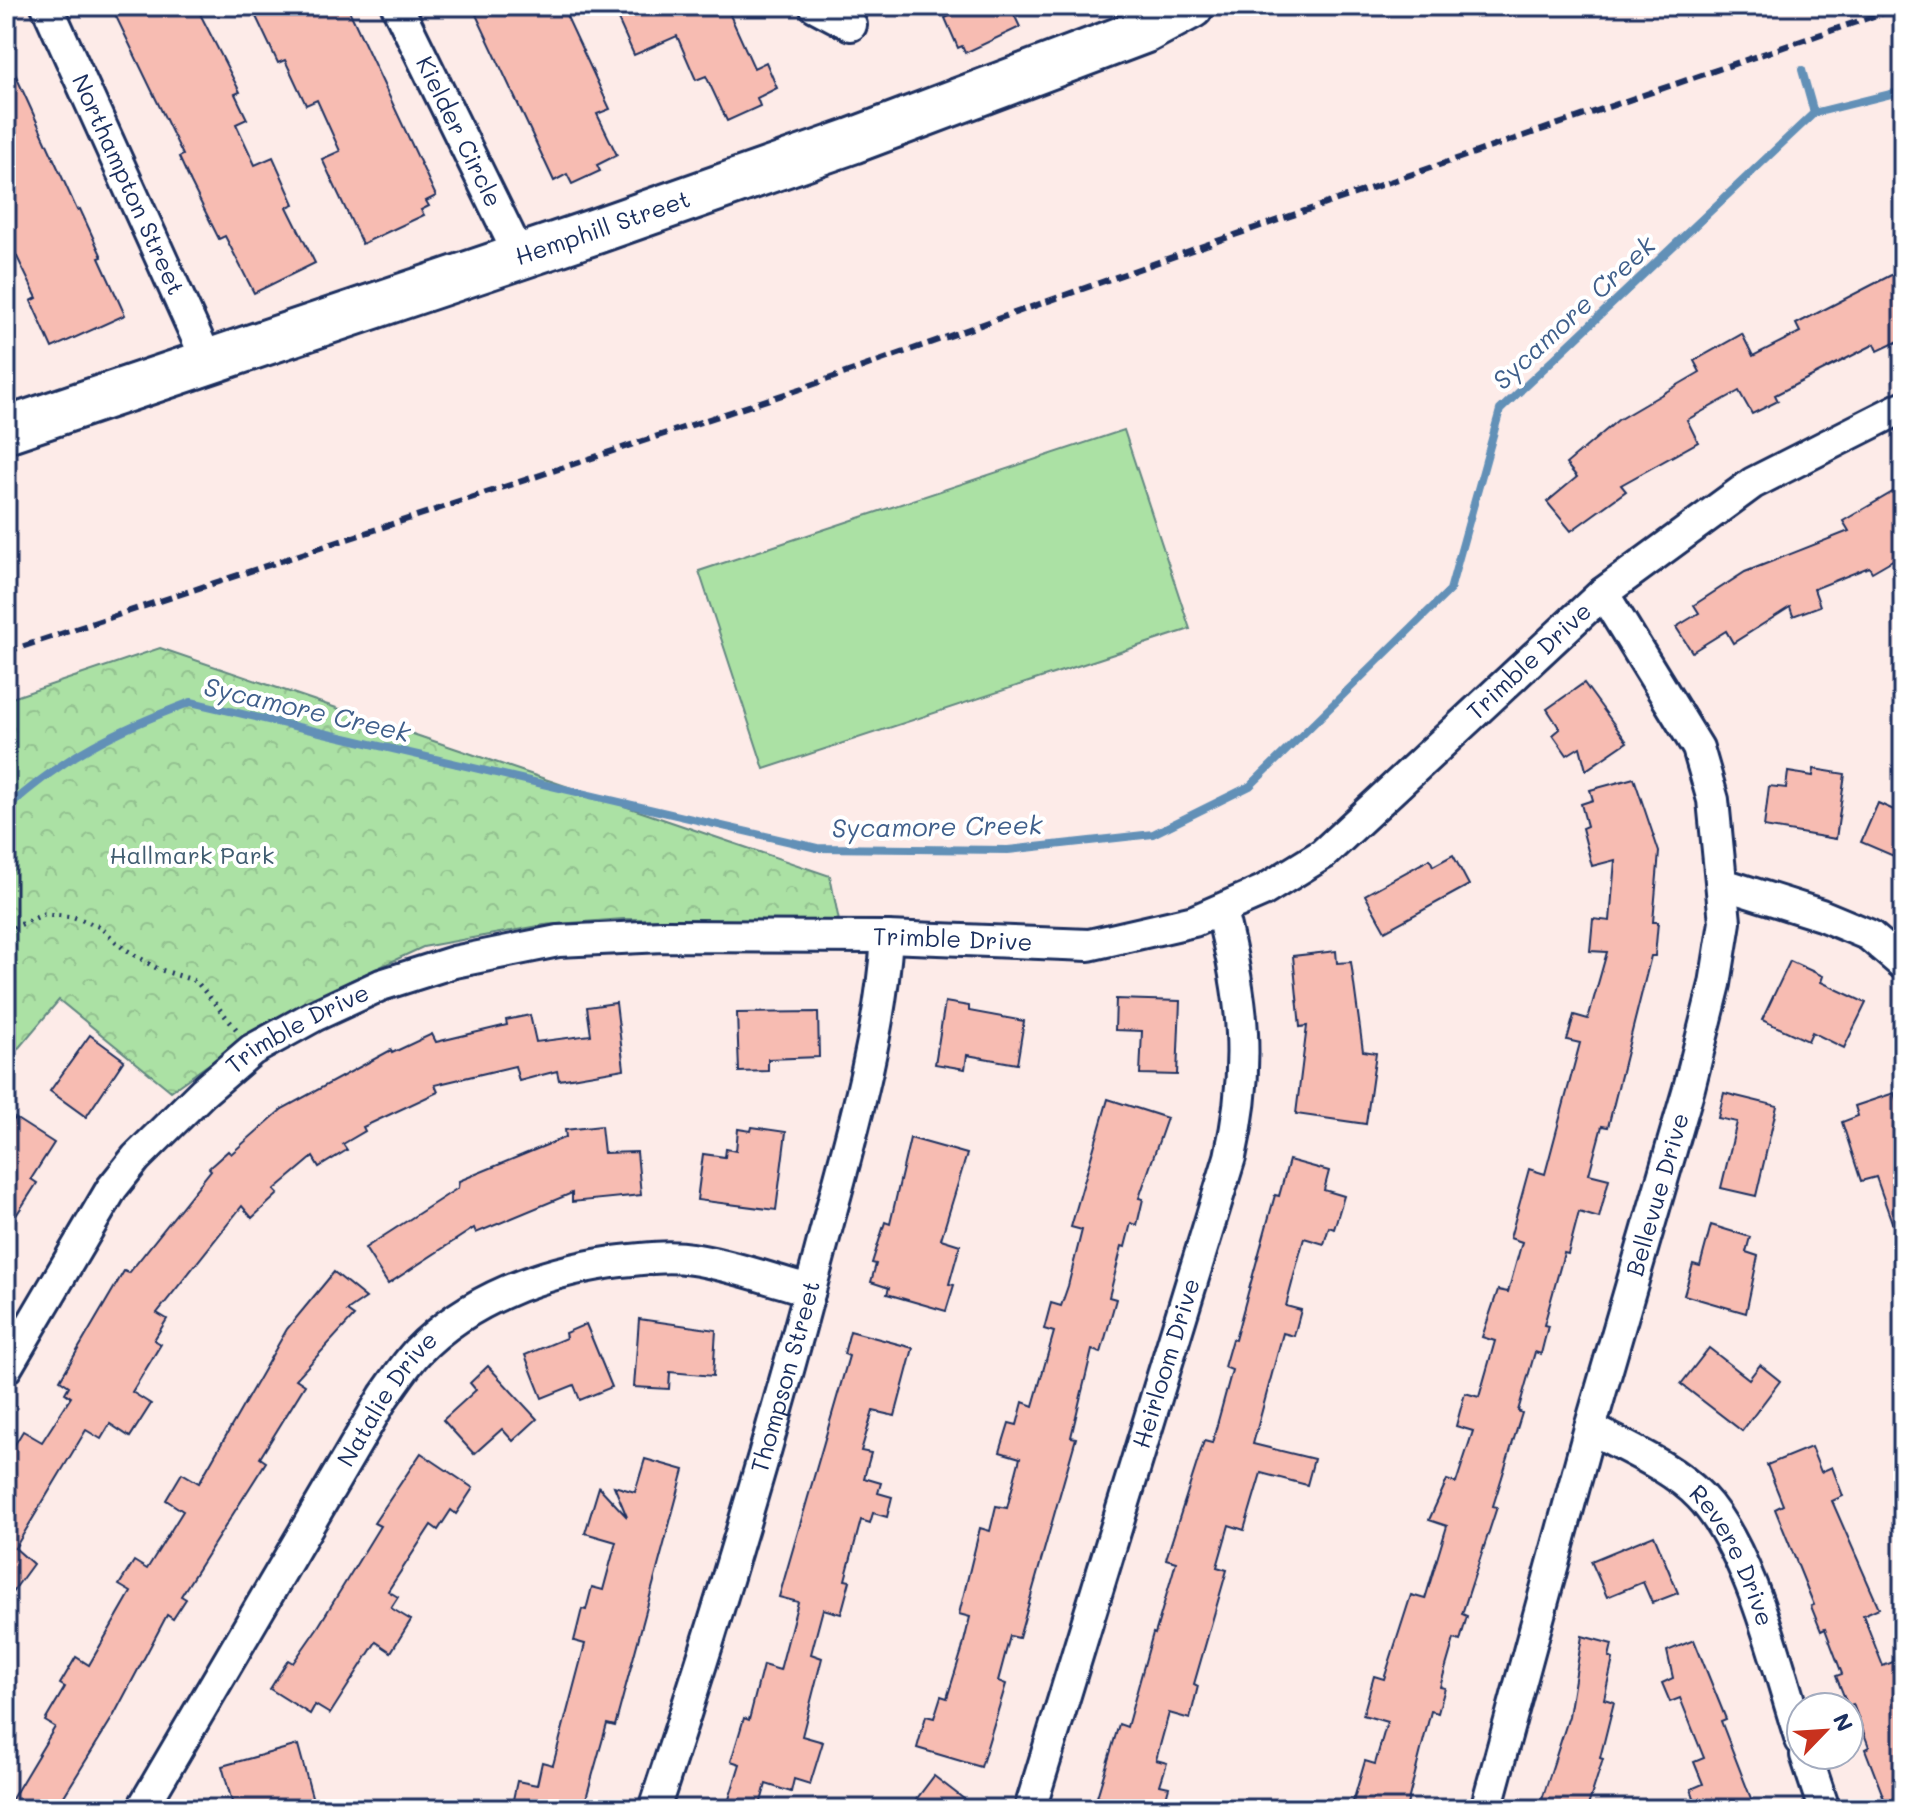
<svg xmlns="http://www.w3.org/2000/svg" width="1909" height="1815" viewBox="0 0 1909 1815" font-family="Mali,sans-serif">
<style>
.park{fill:url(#park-crowns);stroke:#638881;stroke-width:2}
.garden{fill:#abe1a4;stroke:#638881;stroke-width:2}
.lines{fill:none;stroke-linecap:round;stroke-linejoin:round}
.stream{stroke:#6290b7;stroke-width:8}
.building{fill:#f7bcb2;stroke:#1b2f5e;stroke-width:2}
.street-casing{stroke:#1b2f5e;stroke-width:36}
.secondary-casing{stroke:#1b2f5e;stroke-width:50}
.path{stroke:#1b2f5e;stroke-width:5;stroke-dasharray:2 6;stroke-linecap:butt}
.street{stroke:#fff;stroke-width:30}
.secondary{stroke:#fff;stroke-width:44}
.rail{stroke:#1b2f5e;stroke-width:6;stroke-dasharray:12 6;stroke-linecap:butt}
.labels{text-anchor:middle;stroke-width:8;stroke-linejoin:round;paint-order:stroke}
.street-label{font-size:24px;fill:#1b2f5e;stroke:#fff}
.park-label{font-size:24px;fill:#3f5c70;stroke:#fff}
.water-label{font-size:26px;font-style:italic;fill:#3f5f8b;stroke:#fff}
</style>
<defs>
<pattern id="park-crowns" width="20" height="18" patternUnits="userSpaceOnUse" patternTransform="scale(2)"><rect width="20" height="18" fill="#abe1a4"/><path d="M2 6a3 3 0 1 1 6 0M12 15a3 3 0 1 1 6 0" fill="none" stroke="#93c190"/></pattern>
</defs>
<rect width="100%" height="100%" fill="#fdebe8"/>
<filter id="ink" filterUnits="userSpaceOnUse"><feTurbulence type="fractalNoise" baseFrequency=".0125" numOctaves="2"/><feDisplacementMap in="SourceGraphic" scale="16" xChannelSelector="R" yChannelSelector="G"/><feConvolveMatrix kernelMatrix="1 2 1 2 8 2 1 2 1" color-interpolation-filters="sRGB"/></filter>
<g filter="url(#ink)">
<path class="park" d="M160,648l670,228 9,45 -216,-2 -79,6 -121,22 -71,33 -115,64 -66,47 -112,-91 -53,63v-363z"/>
<path class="garden" d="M1124,430l66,199 -426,140 -65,-198z"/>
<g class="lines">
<g class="stream">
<path d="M1802,70l12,43"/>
<path d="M6,809c59,-54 111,-79 185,-107l626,146 191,2 145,-16 97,-48 200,-196 50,-180 314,-297 89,-22"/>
</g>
</g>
<g class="building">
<path d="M111,6h85l44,86 -5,2 12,25 -11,5 19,41 18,-8 21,47 -7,3 28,56 -61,30 -29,-57 -6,3 -28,-56 -12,-26 4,-2z"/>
<path d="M251,6h96l89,190 -10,5 3,5 -8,4 3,5 -62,29 -40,-85 18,-8 -23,-51 -11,5 -21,-45 -7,3z"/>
<path d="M472,6h90l48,103 -13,5 20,41 -20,10 3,6 -28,13 -5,-10 -13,7z"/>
<path d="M612,6h114l28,62 12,-6 11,26 -20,10 3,8 -33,15 -21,-45 -10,4 -19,-44 -43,19z"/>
<path d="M970,6h40l10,21 -55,26 -3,-7 -4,2 -13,-30z"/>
<path d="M6,54l71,156 3,-1 22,48 -3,1 26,57 -73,33 -21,-47 6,-3 -31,-64z"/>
<path d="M1903,269v70l-25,12 -3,-7 -100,51 3,6 -26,13 -13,-23 -52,29 11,22 -77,43 5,6 -55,40 -24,-29 30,-25 -11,-13 52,-44 82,-48 -6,-11 48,-27 11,22 47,-24 -4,-8z"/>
<path d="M1903,486v68l-31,18 -3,-5 -55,22 6,17 -27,10 -3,-9 -57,36 -7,-12 -34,21 -16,-25 23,-14 -5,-8 51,-33 104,-41 -6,-10z"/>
<path d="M1584,683l43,59 -41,28 -6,-23 -13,8 -14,-20 7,-6 -13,-20z"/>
<path d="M1814,769l31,5 -9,65 -72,-12 5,-41 17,2 2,-16 25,4z"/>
<path d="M1634,778l25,74 -6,70h5l-3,34h-4l-43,171 -6,-1 -13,48 20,5 -10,39 -20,-6 -11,42 -4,-1 -20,72 4,1 -7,28 -6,-2 -17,59 4,2 -29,93 4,1 -35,107 5,2 -7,25 -6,-2 -14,48 5,1 -7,25 -7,-2 -25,98h-55l14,-48 10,3 12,-42 -24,-7 11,-39 10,3 27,-84 14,4 22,-73 -18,-6 18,-40 9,3 17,-52 -17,-5 9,-33 14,4 16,-56 -13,-4 16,-47 10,2 14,-50 -12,-4 19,-69 16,5 35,-131 -13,-3 7,-25 14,4 19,-67 -17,-1 3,-32 17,2 5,-61 -23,6 -10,-38 5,-2 -6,-22 12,-4 -3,-10z"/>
<path d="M1878,803l25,11v46l-42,-18z"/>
<path d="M1453,855l16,30 -84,46 -20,-36 65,-36 3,7z"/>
<path d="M1336,951l1,12 14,-1 12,89 13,2 -10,71 -70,-10 11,-88 -7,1 -7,-71z"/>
<path d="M1790,961l33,15 -2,6 45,21 -22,45 -32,-16 -4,9 -46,-21z"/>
<path d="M1116,999l64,2 -3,74 -37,-1 2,-43 -27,-1z"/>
<path d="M945,1002l24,4v5l55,10 -7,43 -50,-9 -2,14 -30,-5z"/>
<path d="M616,1003l8,66 -65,11 -2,-9 -38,10 -4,-15 -80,19 3,7 -75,35 2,4 -22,13 4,6 -28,17 -6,-10 -39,33 4,4 -26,24 -10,-12 -85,107 10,6 -13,21 7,4 -29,48 19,12 -21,33 -20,-13 -9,15 -15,-9 -71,118 18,16 -27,37v-142l17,-28 19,11 29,-45 -6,-4 4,-7 -9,-6 64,-109 5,2 82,-103 -2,-2 19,-17 3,3 51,-45 109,-59 1,3 40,-19 4,8 71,-17 -1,-5 24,-5 6,27 55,-7 -4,-28z"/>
<path d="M818,1012l1,45 -51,2v12l-29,1 -2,-59z"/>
<path d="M90,1035l34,25 -38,57 -36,-26z"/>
<path d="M1724,1093l53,13 -21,90 -35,-8 16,-66 -19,-4z"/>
<path d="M1894,1093l9,27v125h-3l-24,-68 -15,4 -19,-59 16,-6 -3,-10z"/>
<path d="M1108,1099l59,19 -28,80 4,1 -6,26 -6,-2 -6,24 -3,-1 -13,51 7,2 -15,54 -9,-3 -21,87 5,1 -57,200 -9,-2 -12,45 8,3 -25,83 -64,-19 9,-32 8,2 7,-22 6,2 15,-48 8,-33 -11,-3 21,-86 10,3 6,-25 11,2 13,-50 -20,-6 9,-29 8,2 6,-23 10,4 21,-74 -10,-3 7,-26 10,3 7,-20 14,-56 -11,-3z"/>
<path d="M15,1118l39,25 -23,36 6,4 -31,48v-98z"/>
<path d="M601,1126l3,27 33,-1 4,43 -69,7v-9l-96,40 -2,-5 -86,56 -23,-36 93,-60 1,-7 107,-44 -1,-7z"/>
<path d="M752,1127l34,5 -10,78 -79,-10 6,-46 22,3 1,-8 10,2 2,-22 13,2z"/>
<path d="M910,1138l57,16 -26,85 19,6 -11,39 5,1 -8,26 -59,-17 2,-6 -18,-6 5,-18 -4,-1 13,-41 5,2z"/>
<path d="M1289,1160l40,11 -5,19 20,6 -10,33 -5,-2 -5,17 -20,-6 -18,68 15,4 -7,26 -11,-3 -30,111 61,15 -7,26 -46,-12 -17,57 -15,-5 -12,42 10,3 -33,114 4,2 -8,33 -21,-6 -13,47 11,3 -7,22 9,2 -6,22h-25l-41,-12 22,-73 8,3 26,-94 2,1 21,-72 -10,-3 38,-118 8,2 20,-73 -8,-3 8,-28 3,1 40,-145 4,1z"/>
<path d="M1711,1225l39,12 -4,15 12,4 -12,57 -62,-18 9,-31 7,2z"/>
<path d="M334,1272l32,26 -19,13 7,5 -58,63 9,6 -45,73 6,4 -85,134 5,3 -13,20 -6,-4 -53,100 -58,94h-50l49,-82 -10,-6 20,-34 -5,-3 16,-27 13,8 42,-73 -12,-7 15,-24 13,8 36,-58 -17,-11 16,-27 17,10 88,-154z"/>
<path d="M639,1319l77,11 -3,46 -43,-4 -1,17 -35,-2z"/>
<path d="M586,1324l26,63 -32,13 -6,-15 -32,13 -17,-43 41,-17 -1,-5z"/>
<path d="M850,1331l63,17 -18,68 -22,-5 -12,40 10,2 -7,25 17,5 -3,10 14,4 -5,20 -14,-4 -3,10 -9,-3 -16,60 5,1 -9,33 -18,-5 -12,45 11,4 -20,78 21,6 -13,42 -16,-5 -3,13 -25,-8 -7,25h-33l14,-45 -9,-3 13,-43 5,2 14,-55 17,5 18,-68 -19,-5 70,-241 -5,-2z"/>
<path d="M1709,1348l40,31 11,-14 20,16 -38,50 -61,-47z"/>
<path d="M488,1366l49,53 -24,22 -11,-12 -28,25 -31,-34 33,-30 -6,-7z"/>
<path d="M1811,1447l10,25 11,-5 11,29 -11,5 47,107 -16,7 20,51 15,-6 5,15v134h-15l-23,-60 4,-2 -16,-43 -5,2 -12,-30 6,-2 -17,-45 -4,2 -10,-25 3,-1 -39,-96 8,-4 -16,-40z"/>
<path d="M421,1453l52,35 -17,26 -5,-4 -13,20 -7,-5 -43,66 10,6 -7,11 20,12 -20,32 -15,-10 -46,72 -15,-9 -5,9 -40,-25 18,-29 5,3 25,-36 62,-101 -6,-3z"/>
<path d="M645,1459l39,11 -69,256 -8,-2 -24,85h-72l6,-28 20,4 5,-23 11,3 32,-121 -11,-3 8,-32 4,1 6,-23 11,3 13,-48 -31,-9 14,-46 28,30 -13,-31 21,6z"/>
<path d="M1654,1535l24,58 -26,10 -9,-21 -36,15 -16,-36z"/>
<path d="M1582,1636l30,8 -3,13 4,2 -9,40 10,3 -14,56 3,1 -16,50h-48l30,-93z"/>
<path d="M1694,1640l32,79 -5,2 34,88h-57l-7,-20 12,-5 -9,-22 10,-4 -24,-60 -10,4 -8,-19 11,-5 -6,-27z"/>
<path d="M298,1745l16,59 -8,2 1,3h-73l-12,-43z"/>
<path d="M934,1776l43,33h-68z"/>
</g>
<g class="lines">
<defs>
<g id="street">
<path id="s1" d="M47,6l161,356"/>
<path id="s2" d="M397,6l123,251"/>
<path d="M815,6l36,19"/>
<path d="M1723,884l98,31 48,20 34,29"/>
<path id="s3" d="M6,1368l106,-180 24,-30 67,-66 49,-42 62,-34 67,-31 73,-23 104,-21 105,-5 224,1 202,8 105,-24 69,-30 60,-37 280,-261 150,-110 150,-76"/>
<path id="s4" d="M1590,1428c36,20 81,38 110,68 51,53 78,174 101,244"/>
<path d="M1806,1755l18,54"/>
<path id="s5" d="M142,1809l242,-413c11,-15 21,-31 33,-44 51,-53 126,-80 196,-90 26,-3 54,-7 79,-3 40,6 79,21 118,31"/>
<path id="s6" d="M654,1809c62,-186 118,-374 168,-564 27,-102 58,-202 65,-308"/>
<path id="s7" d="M1030,1809l200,-652c21,-92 14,-156 -9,-246"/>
<path id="s8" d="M1486,1809l104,-381 99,-340 26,-104 10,-62 -12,-122 -15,-52 -95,-155"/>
</g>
<g id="secondary">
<path id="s9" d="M6,430l590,-199 256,-90 294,-111 45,-24"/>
</g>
</defs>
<use href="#street" class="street-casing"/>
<use href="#secondary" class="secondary-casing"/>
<path class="path" d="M6,931l38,-17 30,3 26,10 23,21 35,21 38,12 41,49"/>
<use href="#street" class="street"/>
<use href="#secondary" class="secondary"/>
<path class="rail" d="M6,652l797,-264 420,-149 680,-233"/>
</g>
</g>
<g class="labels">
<g class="street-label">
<text dy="8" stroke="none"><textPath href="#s2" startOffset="140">Kielder Circle</textPath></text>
<text dy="8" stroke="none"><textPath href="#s1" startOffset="196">Northampton Street</textPath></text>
<text dy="8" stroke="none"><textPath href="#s9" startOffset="630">Hemphill Street</textPath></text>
<text dy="8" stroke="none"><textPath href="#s3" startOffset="1800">Trimble Drive</textPath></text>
<text dy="8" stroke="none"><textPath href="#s3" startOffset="1128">Trimble Drive</textPath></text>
<text dy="8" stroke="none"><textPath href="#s3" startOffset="456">Trimble Drive</textPath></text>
<text dy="8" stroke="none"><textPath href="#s8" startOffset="638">Bellevue Drive</textPath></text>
<text dy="8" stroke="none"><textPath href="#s7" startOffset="466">Heirloom Drive</textPath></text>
<text dy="8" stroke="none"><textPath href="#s6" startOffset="452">Thompson Street</textPath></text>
<text dy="8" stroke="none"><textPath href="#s5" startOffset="478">Natalie Drive</textPath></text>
<text dy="8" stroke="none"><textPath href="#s4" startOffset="198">Revere Drive</textPath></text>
</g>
<g class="park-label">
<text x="192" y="864">Hallmark Park</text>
</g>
<g class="water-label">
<text transform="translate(1574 313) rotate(-43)" y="9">Sycamore Creek</text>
<text transform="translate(307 710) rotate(13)" y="9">Sycamore Creek</text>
<text transform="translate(937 827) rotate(-1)" y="9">Sycamore Creek</text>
</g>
</g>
<rect width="1909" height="1815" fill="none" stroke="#fff" stroke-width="32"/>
<rect x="16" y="16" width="1877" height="1783" fill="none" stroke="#1b2f5e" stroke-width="3" filter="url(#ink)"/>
<g transform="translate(1825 1731) rotate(65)"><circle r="38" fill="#ffffff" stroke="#a4acbf" stroke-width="2"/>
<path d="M0-6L14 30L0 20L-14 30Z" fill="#c8321e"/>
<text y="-12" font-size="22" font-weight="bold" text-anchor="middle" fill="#1b2f5e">N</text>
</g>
</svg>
